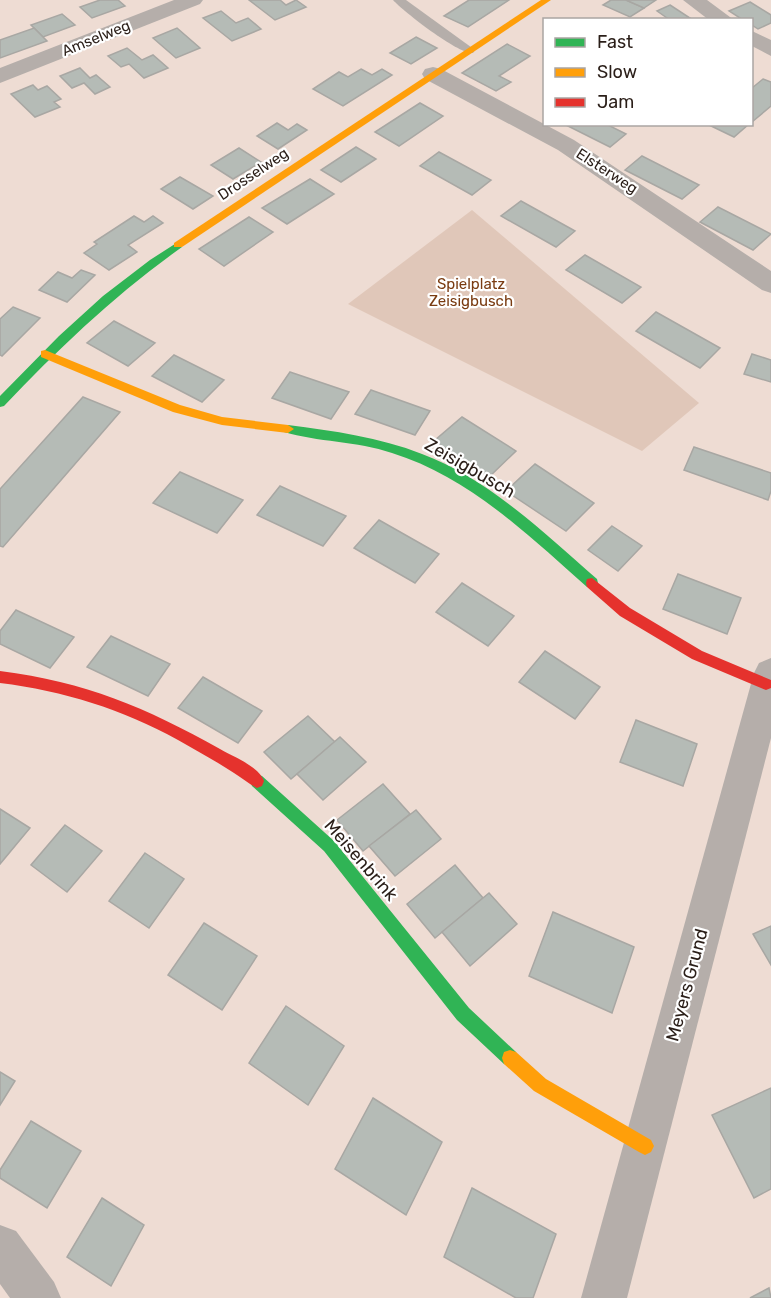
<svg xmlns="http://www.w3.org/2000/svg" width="771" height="1298" viewBox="0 0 771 1298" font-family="Rubik,sans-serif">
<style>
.green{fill:#e0c7b9}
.building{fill:#b5bbb6;stroke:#a8a7a3;stroke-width:1.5}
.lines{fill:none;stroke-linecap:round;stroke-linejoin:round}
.lane{fill:#b5aeaa;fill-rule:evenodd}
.street{fill:#b5aeaa;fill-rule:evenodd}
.fast{fill:#30b455;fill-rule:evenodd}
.slow{fill:#ff9f0a;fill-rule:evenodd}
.jam{fill:#e5322d;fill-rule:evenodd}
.labels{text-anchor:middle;stroke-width:4.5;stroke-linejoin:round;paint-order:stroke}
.far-street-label{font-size:15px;fill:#2a1e18;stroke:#fff}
.far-park-label{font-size:15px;fill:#7a3c12;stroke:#fff}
.street-label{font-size:18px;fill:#2a1e18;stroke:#fff}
</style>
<rect width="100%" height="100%" fill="#eedcd3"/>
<path class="green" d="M472,210l227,193 -57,48 -294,-147z"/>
<g class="building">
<path d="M100,0h18l7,6 -33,12 -12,-11z"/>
<path d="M249,0h31l6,5 10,-5 10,7 -31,13z"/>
<path d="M469,0h40l-41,27 -24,-11z"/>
<path d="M611,0h15l18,8 -14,9 -27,-12z"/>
<path d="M626,0h30l-12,8z"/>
<path d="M750,2l21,13v8l-13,6 -6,-4v-5h-9l-14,-9z"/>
<path d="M670,5l23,15h-23l-13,-9z"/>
<path d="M221,11l15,12 12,-5 13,11 -29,12 -29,-23z"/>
<path d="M62,14l13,11 -32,12 -12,-12z"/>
<path d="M34,28l13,13 -47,17v-18z"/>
<path d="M177,28l23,20 -24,10 -23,-20z"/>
<path d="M416,37l21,11 -26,16 -21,-11z"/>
<path d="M507,44l23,12 -31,20 12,6 -15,9 -34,-18z"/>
<path d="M127,48l15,12 11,-5 15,13 -24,10 -15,-14 -8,3 -13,-11z"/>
<path d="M80,68l10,10 6,-3 14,12 -15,7 -11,-11 -12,5 -12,-12z"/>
<path d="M361,69l11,6 10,-6 10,6 -49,31 -30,-17 26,-17 9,5z"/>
<path d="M763,79l8,3v24l-19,16v-34z"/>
<path d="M33,85l5,5 9,-4 14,13 -7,3 6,5 -25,10 -24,-23z"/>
<path d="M420,103l23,13 -44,30 -24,-14z"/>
<path d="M277,123l11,7 9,-6 10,6 -29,19 -21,-13z"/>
<path d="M564,124h42l20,10 -16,13z"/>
<path d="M707,124h42l-15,13z"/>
<path d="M356,147l20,12 -35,23 -20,-12z"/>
<path d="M239,148l22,14 -28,17 -22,-14z"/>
<path d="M439,152l52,28 -19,15 -52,-29z"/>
<path d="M642,156l57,29 -17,14 -57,-29z"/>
<path d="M180,177l33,19 -20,13 -32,-20z"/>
<path d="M310,179l24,15 -47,30 -25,-16z"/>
<path d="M521,201l54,30 -19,16 -55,-31z"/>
<path d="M718,207l53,27 -18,16 -53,-28z"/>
<path d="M134,216l10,6 9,-6 10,7 -35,22 9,7 -28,18 -25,-17 13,-9 -3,-2z"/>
<path d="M249,217l24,15 -49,34 -25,-17z"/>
<path d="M585,255l56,32 -19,16 -56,-33z"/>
<path d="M81,270l14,5 -28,27 -28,-12 19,-18 14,6z"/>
<path d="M13,307l27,11 -38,38 -2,-1v-36z"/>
<path d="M656,312l64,36 -20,20 -64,-37z"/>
<path d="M114,321l41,22 -27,23 -41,-23z"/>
<path d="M752,354l19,6v22l-27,-8z"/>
<path d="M174,355l50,25 -22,22 -50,-26z"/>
<path d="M290,372l59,20 -18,27 -59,-21z"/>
<path d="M371,390l59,21 -15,24 -60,-21z"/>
<path d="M83,397l37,15 -117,135 -3,-1v-57z"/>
<path d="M462,417l54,34 -27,26 -55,-36z"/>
<path d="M694,447l77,26v18l-3,9 -84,-30z"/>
<path d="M535,464l59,39 -28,28 -60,-40z"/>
<path d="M180,472l63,28 -26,33 -64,-30z"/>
<path d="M280,486l66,30 -23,30 -66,-31z"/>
<path d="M379,520l60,34 -24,29 -61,-35z"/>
<path d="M612,526l30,20 -24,25 -30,-21z"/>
<path d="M678,574l63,24 -14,36 -64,-25z"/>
<path d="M462,583l52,33 -26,30 -52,-34z"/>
<path d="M16,610l58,27 -24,31 -50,-24v-13z"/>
<path d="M111,636l59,28 -22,32 -61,-29z"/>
<path d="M545,651l55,36 -25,32 -56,-37z"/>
<path d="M203,677l59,34 -24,32 -60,-35z"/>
<path d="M308,716l27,26 -44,37 -27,-27z"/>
<path d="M636,720l61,24 -14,42 -63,-24z"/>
<path d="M340,737l26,25 -43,38 -26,-26z"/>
<path d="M383,784l27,30 -47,37 -26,-31z"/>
<path d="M0,809l30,19 -30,36z"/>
<path d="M416,810l25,29 -46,37 -26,-30z"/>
<path d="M65,825l37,26 -35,41 -36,-27z"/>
<path d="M145,853l39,26 -35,49 -40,-27z"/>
<path d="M455,865l28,33 -48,40 -28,-34z"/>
<path d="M489,893l28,31 -47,42 -28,-34z"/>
<path d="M553,912l81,35 -22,66 -83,-37z"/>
<path d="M204,923l53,33 -35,54 -54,-35z"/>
<path d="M771,926v39l-18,-31z"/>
<path d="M286,1006l58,40 -36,59 -59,-42z"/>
<path d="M0,1072l15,9 -15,24z"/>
<path d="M771,1088v101l-17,9 -42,-83z"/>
<path d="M373,1098l69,44 -36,73 -71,-46z"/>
<path d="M31,1121l50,30 -34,57 -47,-30v-8z"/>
<path d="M472,1188l84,46 -23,64h-17l-72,-41z"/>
<path d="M102,1198l42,27 -33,61 -44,-29z"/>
<path d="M769,1288l2,10h-21z"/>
</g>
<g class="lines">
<path class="lane" d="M393,0h13l69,50 -2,3c-14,2 -69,-41 -80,-53z"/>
<g class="street">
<path d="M174,0h29l-3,4 -200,79v-15z"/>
<path d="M683,0h24l27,20h-25z"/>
<path d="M752,31l19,9v16l-19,-10z"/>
<path d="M433,67l8,2 133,71 197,131v22l-9,-3 -204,-140 -133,-71 -3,-5 3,-5z"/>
<path d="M771,658v80l-144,560h-46l173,-625 5,-10z"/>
<path d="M0,1225l16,6 38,51 7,16h-51l-10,-14z"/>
</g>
<g class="fast">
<path d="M178,242l4,1v4c-66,47 -123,101 -178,159l-4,1v-11l59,-60 44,-40 47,-36z"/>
<path d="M288,425c46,6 91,12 134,29 67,25 122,79 175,125l1,4 -1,4h-10c-59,-52 -118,-110 -195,-134 -35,-12 -75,-11 -108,-21l-2,-3 2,-3z"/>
<path d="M257,774l5,2 72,65 135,167 47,44 2,6 -2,6 -6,2 -6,-2 -47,-44 -133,-169 -72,-65 -2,-5 2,-5z"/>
</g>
<g class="slow">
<path d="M541,0h10l-369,247h-8v-4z"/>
<path d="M45,350l135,55 42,12 66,8 6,4 -6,4 -66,-8 -49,-13 -132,-55v-6z"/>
<path d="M510,1050l6,2 30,27 105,61 3,6 -3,6 -6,3 -6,-3 -105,-61 -30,-27 -2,-6 2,-6z"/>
</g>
<g class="jam">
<path d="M592,578l38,30 72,43 69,29v8l-5,2 -5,-2 -69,-29 -72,-43 -33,-29 -1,-4 1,-4z"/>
<path d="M0,671c86,11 145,36 220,78 14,8 38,17 44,32l-2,5 -5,2c-8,-4 -15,-10 -23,-15 -18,-12 -37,-22 -56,-33 -56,-31 -114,-49 -178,-57z"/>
</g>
</g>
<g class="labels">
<g class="far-street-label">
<text transform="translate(96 38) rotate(-22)" y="5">Amselweg</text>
<text transform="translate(607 171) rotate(33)" y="5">Elsterweg</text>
<text transform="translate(253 174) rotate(-34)" y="5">Drosselweg</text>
</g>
<g class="far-park-label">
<text x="471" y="289">Spielplatz<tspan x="471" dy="17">Zeisigbusch</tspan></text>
</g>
<g class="street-label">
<text transform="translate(470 468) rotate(30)" y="6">Zeisigbusch</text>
<text transform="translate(361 860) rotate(49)" y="6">Meisenbrink</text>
<text transform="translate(687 985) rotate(-75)" y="6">Meyers Grund</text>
</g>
</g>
<rect x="543" y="18" width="210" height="108" fill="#ffffff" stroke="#aaa5a3" stroke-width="1.5"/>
<rect x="555" y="38" width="30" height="9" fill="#30b455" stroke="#aaa5a3" stroke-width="1.5"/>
<text x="597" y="48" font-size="18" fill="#2a1e18">Fast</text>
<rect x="555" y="68" width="30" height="9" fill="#ff9f0a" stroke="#aaa5a3" stroke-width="1.5"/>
<text x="597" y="78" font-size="18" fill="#2a1e18">Slow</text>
<rect x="555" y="98" width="30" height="9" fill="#e5322d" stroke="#aaa5a3" stroke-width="1.5"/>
<text x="597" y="108" font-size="18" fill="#2a1e18">Jam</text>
</svg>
